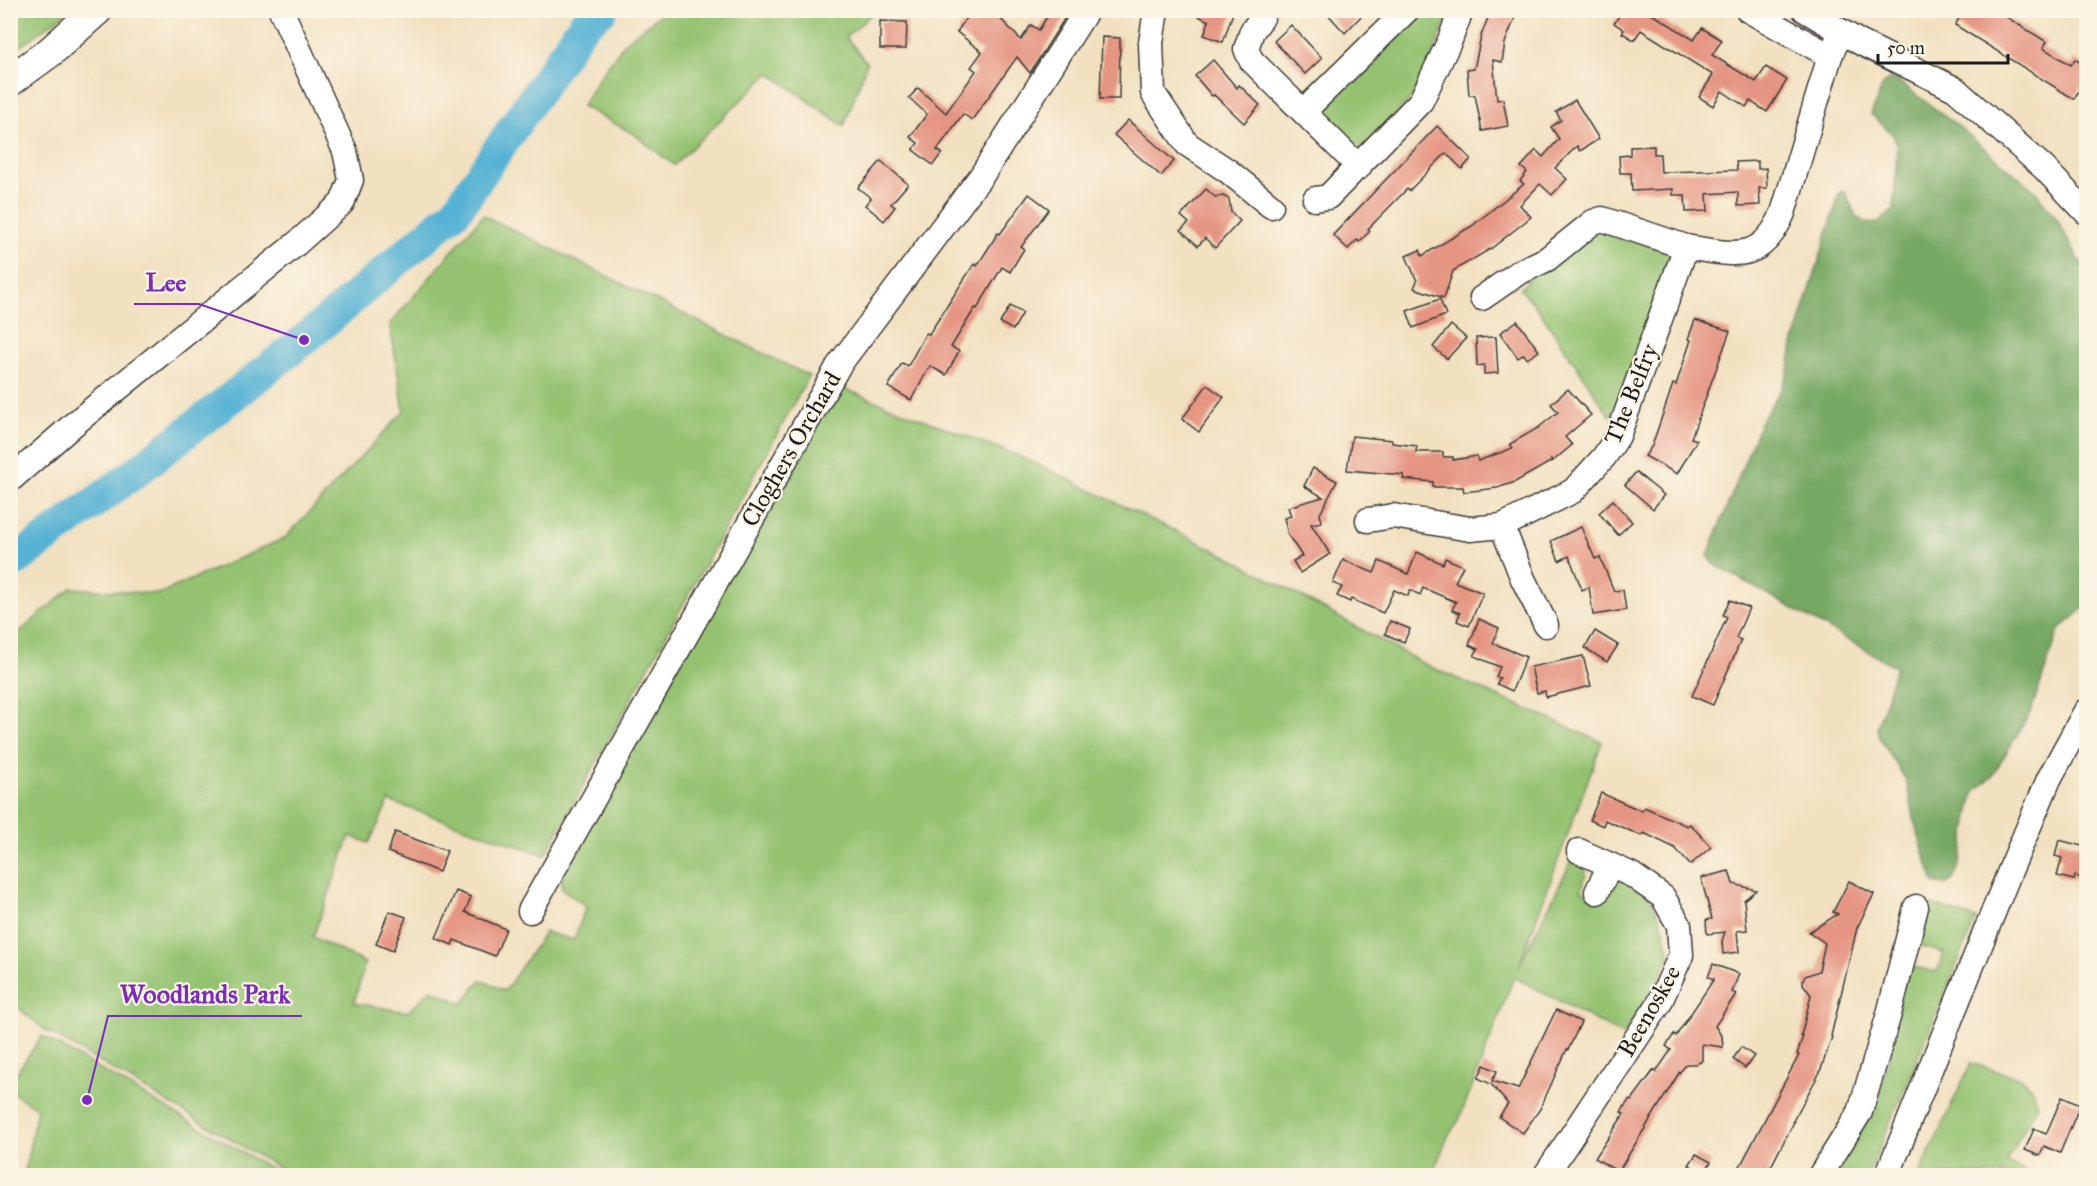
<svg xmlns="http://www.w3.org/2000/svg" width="2097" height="1186" viewBox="0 0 2097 1186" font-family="'IM FELL Great Primer',serif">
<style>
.green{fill:#94c271;stroke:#586f46;stroke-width:1.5}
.forest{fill:#77a863;stroke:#4a6240;stroke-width:1.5}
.water{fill:#56b2d4;stroke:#396778;stroke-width:1.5}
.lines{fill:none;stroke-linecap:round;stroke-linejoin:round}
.river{stroke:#56b2d4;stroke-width:32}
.building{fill:#e59683}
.minor-casing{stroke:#3c3a35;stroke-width:27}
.major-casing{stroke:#3c3a35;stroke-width:33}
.minor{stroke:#fff;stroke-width:24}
.major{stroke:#fff;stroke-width:30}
.labels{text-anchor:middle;stroke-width:4.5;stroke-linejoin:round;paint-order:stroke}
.street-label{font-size:24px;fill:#1c1c1c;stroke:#fcf5e5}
.leader{fill:none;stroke:#7b2cbf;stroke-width:2}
.callout-dot{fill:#7b2cbf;stroke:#fcf5e5;stroke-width:2}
.callout-label{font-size:26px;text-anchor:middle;font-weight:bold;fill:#7b2cbf;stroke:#fcf5e5;stroke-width:4.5;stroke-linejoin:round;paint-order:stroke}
</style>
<rect width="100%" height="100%" fill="#fcf5e5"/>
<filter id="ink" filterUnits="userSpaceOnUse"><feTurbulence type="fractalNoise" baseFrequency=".0167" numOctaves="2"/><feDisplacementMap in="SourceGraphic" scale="12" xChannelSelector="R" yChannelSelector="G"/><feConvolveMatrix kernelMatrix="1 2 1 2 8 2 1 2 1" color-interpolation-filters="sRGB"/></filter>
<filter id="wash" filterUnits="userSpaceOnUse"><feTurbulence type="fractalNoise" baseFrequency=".008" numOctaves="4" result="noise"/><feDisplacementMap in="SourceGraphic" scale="24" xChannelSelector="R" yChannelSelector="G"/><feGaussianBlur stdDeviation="1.35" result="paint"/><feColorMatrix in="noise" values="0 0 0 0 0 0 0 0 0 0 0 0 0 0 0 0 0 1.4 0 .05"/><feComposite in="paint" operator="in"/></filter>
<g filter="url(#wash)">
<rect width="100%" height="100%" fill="#f1e1c1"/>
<g class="green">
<path d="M11,10h57v1l-57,42z"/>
<path d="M665,11h210l-29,26 21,26 -23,63 -75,-53 -95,92 -40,-31 -52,-28 15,-25 28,-39z"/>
<path d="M1416,11h34l-33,81 -52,54h-15l-29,-33 3,-8z"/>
<path d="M483,215l326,161 -264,479 -156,-54 -20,42 -19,-7 -37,101 52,26 -11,40 54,9 23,-23 31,15 19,-24 24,11 40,-59 29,8 12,-34 -24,-17v-18l275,-485 189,73 205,99 193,106 178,78 -84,226 55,-110 14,8 -5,25 18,9 13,-27 36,23 12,24 9,35 -15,33 -32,47 -109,-58 -55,143 -11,16 -16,39h-1141l-246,-145 -34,-28 -1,-362 61,-52 88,6 126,-56 119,-127 -14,-87z"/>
<path d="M1597,226l74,27 -55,156 -6,7 -74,-110 -16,-17 15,-16z"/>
<path d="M1924,902l52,17 -108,256 -39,1 46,-79 14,-37 13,-74 5,-13 8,-6 22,5 7,-19 -24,-7 -3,-6z"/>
<path d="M42,1036l240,139h-258l13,-66 -26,-18v-10z"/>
<path d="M1971,1063l52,16 7,7 8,19 -32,57 24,13h-111z"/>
</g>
<path class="forest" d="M1891,78l8,4 58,43 78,66 22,28 21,40 8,8v340l-27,23 -28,81 -39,66 -16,13 -4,9 -11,62 -8,19 -8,5 -11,-2 -17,-52 -11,-51 -27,-43 -2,-9 19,-61 -184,-104 -4,-8 52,-132 22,-35 7,-20 4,-23 47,-153h5l12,26 9,4 11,1 17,-13 3,-65 -4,-10 -22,-21 12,-29z"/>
<path class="water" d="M33,532l15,24c-17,2 -31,18 -37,33v-40z"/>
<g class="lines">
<path class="river" d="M10,565l130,-96 164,-129 152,-129 128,-187 18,-14"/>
</g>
<g id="blocks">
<g class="building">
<path d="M971,10h21l29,30 10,-15 8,5 12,-20h19l-40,63 -13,-16 -45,63 -9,-6 -26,36 5,3 -9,12 -20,-15 5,-7 -8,-6 17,-23 -18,-16 9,-10 28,25 30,-42 -5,-4 11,-15 -25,-20z"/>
<path d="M1185,10h49l-11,32 -19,-7 5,-14z"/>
<path d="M1324,10h43l-22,23z"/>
<path d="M1491,10h27l-13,33 -3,19 -9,-2 4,40 6,-1 5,27 -26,5 -7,-36h-6l-2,-25 7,-1 7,-33z"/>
<path d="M1623,10h23l48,30 8,-12 20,12 -10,15 44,27 10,-15 21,13 -20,32 -17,-11 -4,6 -24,-16 -9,15 -14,-9 14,-22 -72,-45 -7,10 -12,-7 2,-3 -10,-7z"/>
<path d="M1964,10h31l52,32 -4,6 28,17 4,-6 11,7v13l-12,20 -119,-74z"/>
<path d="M880,21l27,1 -1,27h-26z"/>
<path d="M1291,25l31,33 -17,16 -31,-33z"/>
<path d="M1102,37l18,1 -1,61h-19z"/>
<path d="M1213,60l24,28 2,-3 21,20 -16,18 -30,-28 -2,1 -17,-20z"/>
<path d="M1575,100l24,39 -19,12 -3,-5 -22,22 12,11 -15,16 -12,-11 -20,21 11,12 -39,31 -39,23 -9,27 -30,-10 3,-7 -11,-25 14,-6 2,6 50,-30 52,-42 -4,-3 7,-9 -6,-5 15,-17 7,7 16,-18 -8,-12 10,-7 -5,-8z"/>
<path d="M1128,120l46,41 -13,15 -47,-41z"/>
<path d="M1437,126l34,33 -9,10 -16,-16 -37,38 -2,-2 -39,40 2,2 -11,11 -2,-2 -9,9 -15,-14z"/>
<path d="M1654,146v8h6l1,18 76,-2 -1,-8 22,-1v8l8,-1 1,20h-8l1,17 -22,1v-14l-31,2 1,17 -22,1 -1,-17h-12v-6l-41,2 -1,-18h-11l-1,-17 11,-1v-8z"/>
<path d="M881,161l27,23 -17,20 4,3 -11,14 -19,-16 6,-7 -13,-10z"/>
<path d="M1206,189l9,8 8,-1 6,3 2,13 9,9 -25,27 -10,-10 -7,8 -17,-16 8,-7 -8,-7z"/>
<path d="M1029,194l20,15 -28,38 3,2 -14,23 -8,-5 -25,42 -2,-1 -24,39 8,4 -13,24 -16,-9 -19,34 -23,-13 14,-24 6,3 18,-33 3,1 45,-70 3,2 21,-33 2,1z"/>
<path d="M1440,299l6,16 -33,13 -6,-17z"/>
<path d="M1010,306l13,7 -10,17 -13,-7z"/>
<path d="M1695,320l35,11 -39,107 6,2 -20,34 -32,-18 7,-10 21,-62 3,1 15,-45 -3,-1z"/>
<path d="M1517,321l22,30 -12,8 -3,-5 -6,4 -18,-25z"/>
<path d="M1451,325l15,13 -19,21 -14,-12z"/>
<path d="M1496,337l2,36 -14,1v-9l-7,1 -1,-28z"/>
<path d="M1207,385l17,12 -25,35 -17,-13z"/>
<path d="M1568,389l23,26 -26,22 7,8 -19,16 -3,-3 2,3 -37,21 -18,6 -33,4 -1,-5h-30v-5l-30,-3 1,-4 -57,-5 5,-34 40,4v3l25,3 -1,6h27v5h10v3l24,-4 1,5 35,-13 -3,-4 28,-16 20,-16 -7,-8z"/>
<path d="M1313,468l24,13 -17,33 2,8 -11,2 19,30 -30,19 -7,-12 9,-5 -14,-21 -4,-17 7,-2 -3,-9 35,-10 -19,-11z"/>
<path d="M1636,472l28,23 -11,14 -28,-24z"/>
<path d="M1613,500l19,22 -14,13 -19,-22z"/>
<path d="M1581,527l14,32 5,-2 14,34 9,-1 3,20 -33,5 -4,-28 -7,3 -13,-34 -10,5 -8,-20z"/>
<path d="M1417,552l26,12 2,-6 18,8 -8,16 28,11 -14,33 -12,-5 3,-8 -8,-3 4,-8 -33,-14 -3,7 -10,-5 -2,6 -14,-6 -11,23 -32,-14 -1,3 -13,-6 5,-9 -9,-4 10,-23 31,13 5,-12 29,13z"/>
<path d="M1730,600l19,8 -13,30 5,2 -28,65 -21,-9 35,-79 -4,-2z"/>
<path d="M1479,619l20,9 -6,15 33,14 -14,34 -15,-7 3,-6 -4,-1 4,-10 -26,-11 4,-7 -9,-4z"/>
<path d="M1390,621l20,8 -6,13 -19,-8z"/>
<path d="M1595,631l23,14 -11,17 -22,-14z"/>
<path d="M1583,656l8,30 -45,11 -1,-6 -8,2 -6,-26z"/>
<path d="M1601,793l41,18 2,-4 43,19 3,-2 21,23 -21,18 -15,-17 -31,-15 -2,3 -37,-16 -2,6 -13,-6z"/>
<path d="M395,832l52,19 -8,21 -51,-20z"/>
<path d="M2059,840l27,7v16l-3,15 -8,-2 -1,4 -17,-4 5,-18 -7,-2z"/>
<path d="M1729,871l4,13 23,6 -12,10 3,30 -10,1 2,21 -16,2 -1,-13 3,-9 -18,2 -1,-14 6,-1 -11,-41z"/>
<path d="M1849,881l25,13 -17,34 -26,108 1,1 -12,35 -27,49 1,1 -28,54h-31l64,-121 -2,-1 6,-18h-2l10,-41 -8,-11v-4l2,-4 14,-5 6,-28 -16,-11 29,-18 -5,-2z"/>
<path d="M456,891l15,6 -6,15 41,17 -11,27 -41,-16 -2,5 -16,-7z"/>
<path d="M389,911l17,6 -13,34 -17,-7z"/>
<path d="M1713,964l26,10 -7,18 4,2 -21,32 7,11 1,10 -21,-3v17l-6,3h-9l-8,9 -61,99 -23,-14 29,-44 -3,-2 8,-12 2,1 23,-31 2,2 15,-22 -5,-4 8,-12 2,2 38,-57 -6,-2z"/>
<path d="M1556,1010l25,12 -13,28 -1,-1 -27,60 -17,24 -24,-16 9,-13 -17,-20 -13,-6 6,-13 13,6 -5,10 26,8z"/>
<path d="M1741,1047l13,9 -9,12 -12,-9z"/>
<path d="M2062,1097l18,8 -20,48 -16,-7 -4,10 -15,-6 9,-21 12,5z"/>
<path d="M1696,1154l15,8 -7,12 -15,-9z"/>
</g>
</g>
</g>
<g filter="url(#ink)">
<use href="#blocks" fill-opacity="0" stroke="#3c3a35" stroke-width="1.5"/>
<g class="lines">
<defs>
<g id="minor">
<path d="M1156,10l-5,33 2,50 34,51 41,27 43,35"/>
<path d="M1748,10l82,46"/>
<path d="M1805,10l56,33 94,46 89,79 42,44"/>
<path d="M1262,18l-10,13 -6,18 5,11 108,107"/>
<path d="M1304,111l103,-101"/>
<path d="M1315,199l13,-2 93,-96 29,-61 11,-30"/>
<path d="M1482,298l36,-25 29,-14 46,-37 9,-3 84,28"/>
<path d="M10,480l64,-56 222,-180 46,-41 9,-23 -6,-29 -64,-141"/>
<path d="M1368,520l25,-4 77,13 32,-3 71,-35 31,-34 14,-21 68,-189c47,7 75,18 97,-34l47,-157 11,-24"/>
<path d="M1502,526l21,53 23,46"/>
<path d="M1597,892l13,-27"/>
<path d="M530,911l309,-546 143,-190 105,-165"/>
<path d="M1545,1176l114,-172 22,-49 -2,-30 -16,-28 -31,-22 -53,-24"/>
<path d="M1820,1176l40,-64 29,-98 27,-107"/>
<path d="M1887,1176l123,-305 39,-92 37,-68"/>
</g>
<path id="major" d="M10,81l40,-29 47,-42"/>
</defs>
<use href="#minor" class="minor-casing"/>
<use href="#major" class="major-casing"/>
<use href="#minor" class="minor"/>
<use href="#major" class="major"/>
</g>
</g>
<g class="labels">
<g class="street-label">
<text transform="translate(1631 394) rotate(-68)" y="8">The Belfry</text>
<text transform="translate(791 449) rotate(-60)" y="8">Cloghers Orchard</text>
<text transform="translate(1649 1011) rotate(-60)" y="8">Beenoskee</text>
</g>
</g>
<path class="leader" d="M304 340L199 304H134M87 1100L108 1016H302"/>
<g class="callout-dot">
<circle cx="304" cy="340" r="6"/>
<circle cx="87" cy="1100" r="6"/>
</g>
<g class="callout-label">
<text x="166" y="291">Lee</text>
<text x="205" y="1003">Woodlands Park</text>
</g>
<rect width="2097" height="1186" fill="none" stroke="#fcf5e5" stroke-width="36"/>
<path d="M1878 54v9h130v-9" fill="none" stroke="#1c1c1c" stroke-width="3"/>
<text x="1887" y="54" font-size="18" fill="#1c1c1c" stroke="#fcf5e5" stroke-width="4.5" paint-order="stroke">50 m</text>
</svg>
